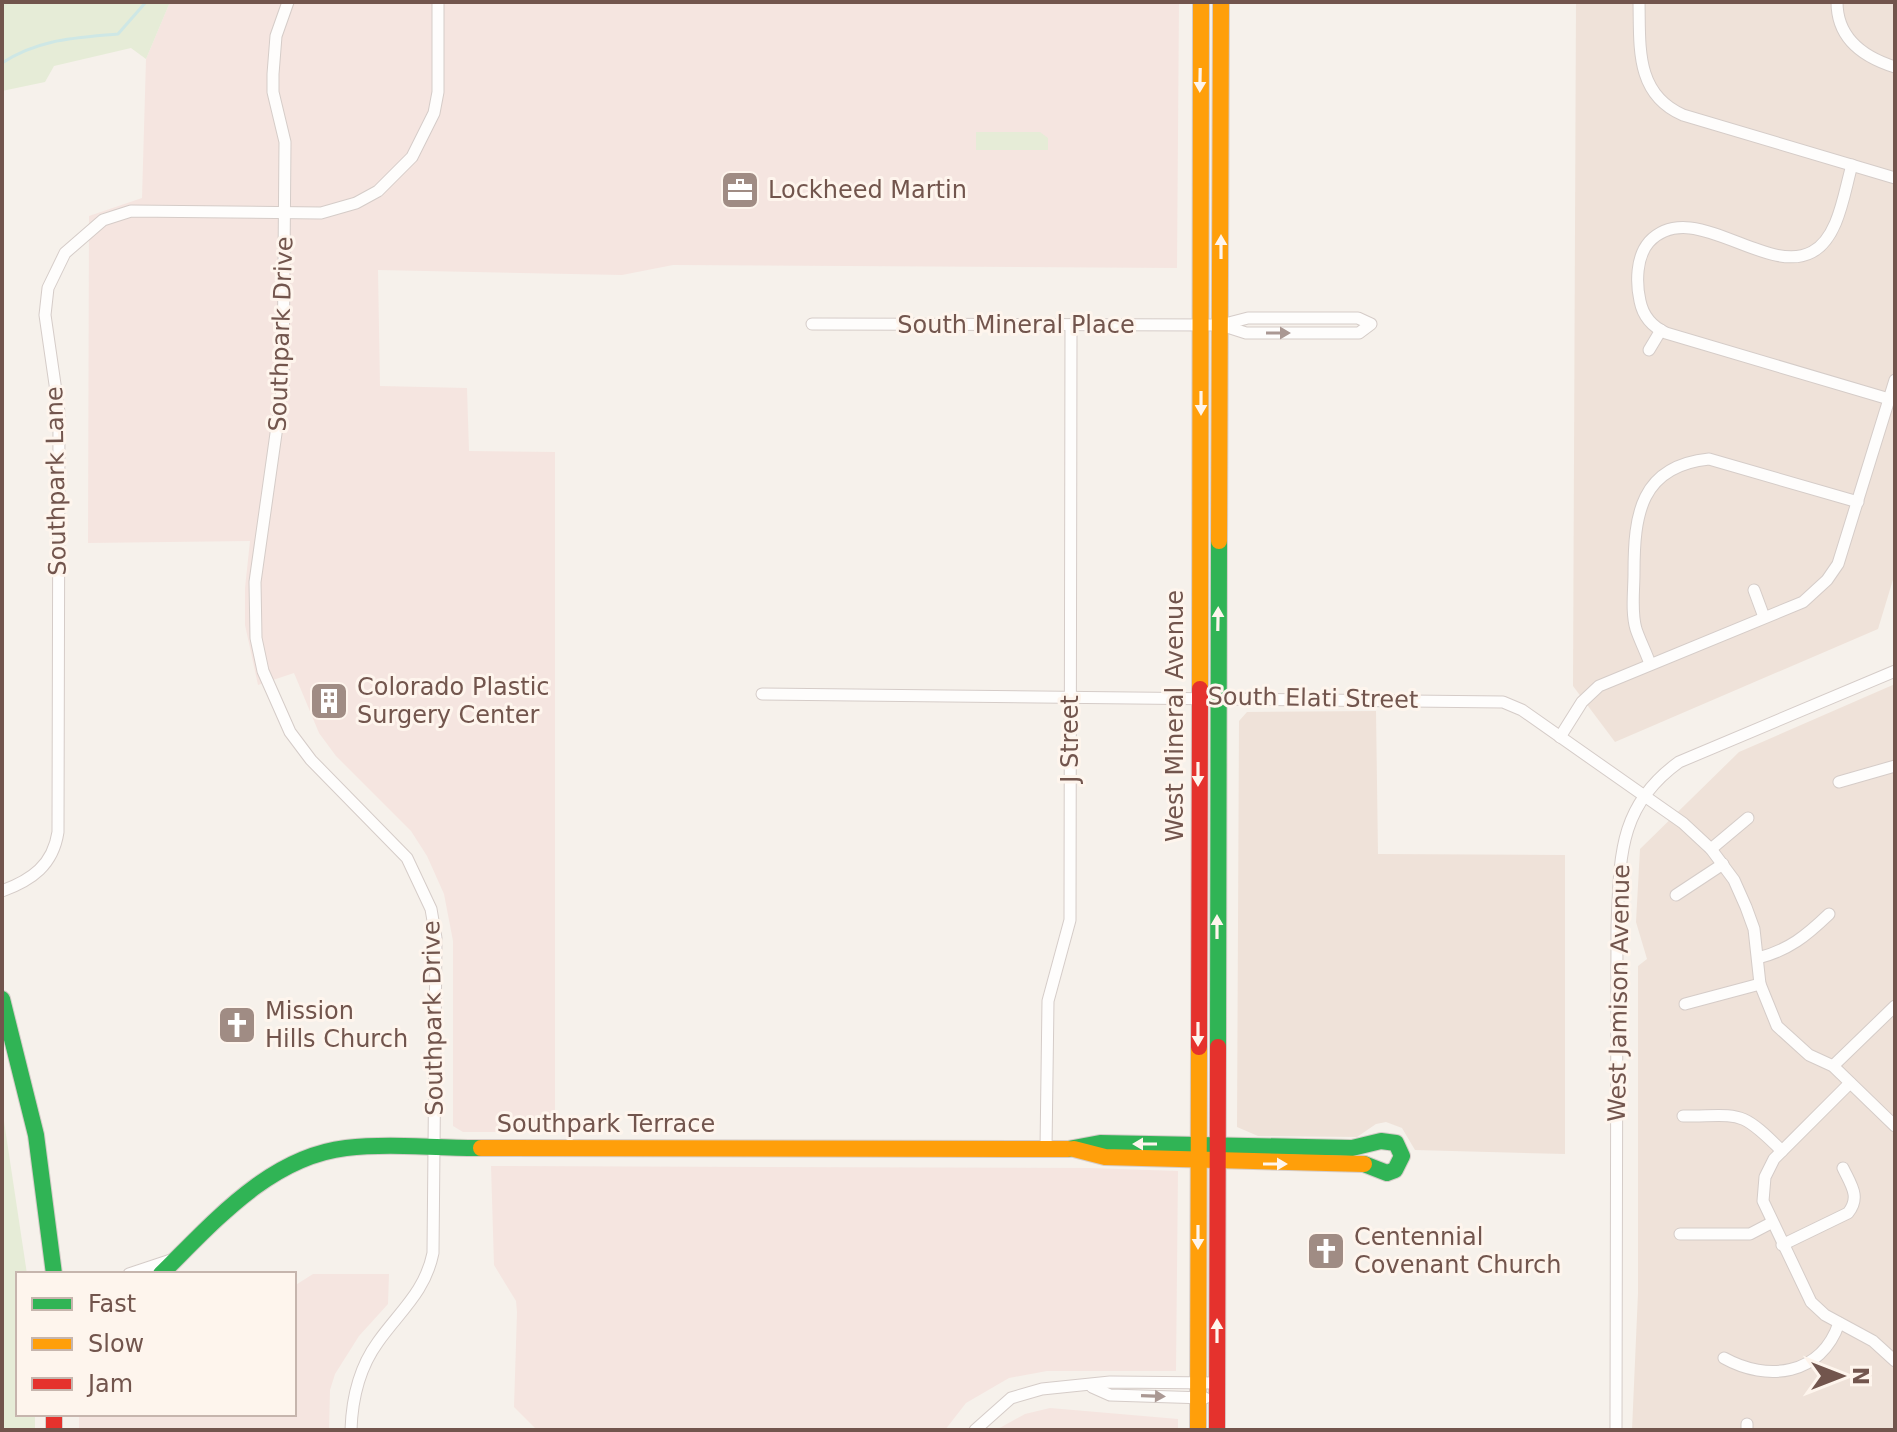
<svg xmlns="http://www.w3.org/2000/svg" width="1897" height="1432" viewBox="0 0 1897 1432" font-family="'DejaVu Sans',sans-serif">
<style>
.residential{fill:#efe2d9}
.commercial{fill:#f5e5e0}
.green{fill:#e6ecd7}
.lines{fill:none;stroke-linecap:round;stroke-linejoin:round}
.stream{stroke:#cee7e5;stroke-width:3}
.street-casing{stroke:#d5ccc8;stroke-width:13}
.fast-casing{stroke:#d5ccc8;stroke-width:18}
.slow-casing{stroke:#d5ccc8;stroke-width:18}
.jam-casing{stroke:#d5ccc8;stroke-width:18}
.street{stroke:#fefdfc;stroke-width:11}
.fast{stroke:#30b455;stroke-width:16}
.slow{stroke:#ff9f0a;stroke-width:16}
.jam{stroke:#e5322d;stroke-width:16}
.oneway{fill:#fef5ed}
.oneway2{fill:#aa9893}
.labels{text-anchor:middle;stroke-width:6;stroke-linejoin:round;paint-order:stroke}
.poi-label{font-size:24px;fill:#72554d;stroke:#fef5ed;text-anchor:start}
.street-label{font-size:24px;fill:#72554d;stroke:#fef5ed}
</style>
<rect width="100%" height="100%" fill="#f6f1eb"/>
<g class="residential">
<path d="M1576,2h319v571l-17,56 -263,113 -42,-56z"/>
<path d="M1895,684v746h-263l6,-137v-327l9,-7 -11,-37 4,-73 99,-97z"/>
<path d="M1376,711l2,143 187,1v299l-150,-4 -13,-22 -16,-6 -10,2 -19,13 -99,-1 -21,-9 2,-406 8,-9z"/>
</g>
<g class="commercial">
<path d="M170,2h1009l-2,266 -504,-3 -51,10 -244,-5 2,116 87,2 2,63 86,1v680h-92l-10,-6v-185l-9,-47 -17,-38 -16,-25 -75,-75 -17,-23 -25,-60 -36,12 -13,-60v-37l5,-47 -162,2 1,-327 53,-18 4,-139z"/>
<path d="M491,1166l599,2 88,3 -2,200h-129l-38,7 -43,25 -21,27h-408l-23,-23 3,-95 -1,-11 -22,-36z"/>
<path d="M313,1274h76l-1,30 -29,32 -24,38 -5,16 -1,40h-250v-16h215v-128z"/>
<path d="M1050,1408l128,11v11h-182l29,-16z"/>
</g>
<g class="green">
<path d="M2,2h168l-24,57 -15,-11 -77,18 -9,16 -43,9z"/>
<path d="M976,132h64l8,6v12h-72z"/>
<path d="M2,1108l25,166h-9v140h17v16h-33z"/>
</g>
<g class="lines">
<path class="stream" d="M2,63c36,-24 73,-25 116,-29l28,-32"/>
<defs>
<g id="street">
<path d="M288,2l-12,34 -3,38v18l12,50 -2,242 -28,198 1,56 7,33 27,61 21,28 96,98 24,51 5,29 -3,315c-8,39 -33,58 -55,89 -19,26 -26,56 -27,88"/>
<path d="M1639,2c1,45 -4,92 44,113l212,63"/>
<path d="M1837,2c0,36 26,55 58,65"/>
<path d="M1852,165c-8,27 -13,73 -40,87 -46,25 -120,-56 -163,-10 -13,15 -13,41 -9,59 3,15 13,26 26,32l223,66"/>
<path d="M812,324l409,1 25,8h113l12,-9 -13,-6h-110l-27,7"/>
<path d="M1649,350l12,-20"/>
<path d="M1754,590l10,27"/>
<path d="M1650,664c-4,-12 -10,-23 -14,-35 -5,-17 -2,-38 -2,-56 0,-58 6,-107 75,-114l149,43"/>
<path d="M762,694l741,8 19,8 161,113 28,26 23,31 12,27 8,22 6,55 17,42 32,29 24,11 62,60"/>
<path d="M1560,737l22,-35 17,-16 204,-84 24,-22 11,-16 57,-184"/>
<path d="M1839,782l56,-16"/>
<path d="M1711,849l37,-31"/>
<path d="M2,891c30,-11 51,-26 56,-59l1,-420 -14,-97 3,-27 17,-35 38,-33 28,-9 190,2 35,-10 22,-12 34,-34 22,-44 4,-21v-90"/>
<path d="M1676,895l47,-31"/>
<path d="M1758,958c31,-8 48,-22 71,-44"/>
<path d="M1685,1004l75,-20"/>
<path d="M1833,1066l62,-60"/>
<path d="M1850,1083l-76,76 -9,18 -2,24 48,101 14,13 48,26 22,20"/>
<path d="M1683,1116c58,0 56,-8 99,35"/>
<path d="M1046,1149l2,-148 22,-81 1,-595"/>
<path d="M1680,1234h70l21,-11"/>
<path d="M1782,1245l66,-32c13,-16 3,-28 -5,-45"/>
<path d="M129,1274l45,-15"/>
<path d="M1724,1358c43,24 97,18 115,-35"/>
<path d="M1092,1387l18,8 95,3"/>
<path d="M975,1430l36,-32 31,-9 68,-7 107,1"/>
<path d="M1616,1430l1,-504c3,-69 1,-120 62,-164l216,-91"/>
<path d="M1747,1430v-6"/>
</g>
<g id="fast">
<path d="M2,999l34,136 18,139"/>
<path d="M1218,1047l1,-506"/>
<path d="M1068,1149l32,-6 252,5 29,-7 15,2 6,13 -7,14 -8,3 -23,-9"/>
<path d="M161,1274c52,-51 108,-117 185,-126 43,-5 91,0 135,0"/>
</g>
<g id="slow">
<path d="M1219,541l2,-539"/>
<path d="M1200,689l1,-687"/>
<path d="M481,1148l587,1"/>
<path d="M1074,1149l31,8 259,7"/>
<path d="M1198,1430l1,-383"/>
</g>
<g id="jam">
<path d="M1199,1047l1,-358"/>
<path d="M54,1414v16"/>
<path d="M1217,1430l1,-383"/>
</g>
</defs>
<use href="#street" class="street-casing"/>
<use href="#fast" class="fast-casing"/>
<use href="#slow" class="slow-casing"/>
<use href="#jam" class="jam-casing"/>
<use href="#street" class="street"/>
<use href="#fast" class="fast"/>
<use href="#slow" class="slow"/>
<use href="#jam" class="jam"/>
</g>
<defs><path id="oneway-solid" d="M-6-.8H1V-3.2L6.5 0L1 3.2V.8H-6Z" transform="scale(2)"/></defs>
<g class="oneway">
<use href="#oneway-solid" transform="translate(1200 80) rotate(91)"/>
<use href="#oneway-solid" transform="translate(1221 247) rotate(-90)"/>
<use href="#oneway-solid" transform="translate(1201 403) rotate(90)"/>
<use href="#oneway-solid" transform="translate(1218 619) rotate(-89)"/>
<use href="#oneway-solid" transform="translate(1198 774) rotate(90)"/>
<use href="#oneway-solid" transform="translate(1217 927) rotate(-90)"/>
<use href="#oneway-solid" transform="translate(1198 1034) rotate(90)"/>
<use href="#oneway-solid" transform="translate(1145 1144) rotate(-180)"/>
<use href="#oneway-solid" transform="translate(1275 1164)"/>
<use href="#oneway-solid" transform="translate(1198 1237) rotate(90)"/>
<use href="#oneway-solid" transform="translate(1217 1331) rotate(-90)"/>
</g>
<g class="oneway2">
<use href="#oneway-solid" transform="translate(1278 333)"/>
<use href="#oneway-solid" transform="translate(1153 1396) rotate(2)"/>
</g>
<defs>
<symbol id="office-square" viewBox="-11 -11 22 22"><rect x="-9" y="-9" width="18" height="18" rx="4" fill="#a08c84" stroke="#fef5ed"/><path d="M-6-3h4V-5.5h4V-3h4V5H-6ZM-1-4.5V-3h2v-1.5ZM-6 0V1H6V0Z" fill="#fff"/></symbol>
<symbol id="building-square" viewBox="-11 -11 22 22"><rect x="-9" y="-9" width="18" height="18" rx="4" fill="#a08c84" stroke="#fef5ed"/><path d="M-4-6H4V6H1V3H-1V6H-4ZM-2.5-4.3h1.7v1.8h-1.7ZM.8-4.3h1.7v1.8H.8ZM-2.5-1h1.7V.8h-1.7ZM.8-1h1.7V.8H.8Z" fill="#fff"/></symbol>
<symbol id="church-square" viewBox="-11 -11 22 22"><rect x="-9" y="-9" width="18" height="18" rx="4" fill="#a08c84" stroke="#fef5ed"/><path d="M-1.2-6h2.4v3.5h3.3v2.4h-3.3V6h-2.4V-.1h-3.3v-2.4h3.3Z" fill="#fff"/></symbol>
</defs>
<g fill-rule="evenodd">
<use href="#office-square" x="718" y="168" width="44" height="44"/>
<use href="#building-square" x="307" y="679" width="44" height="44"/>
<use href="#church-square" x="215" y="1003" width="44" height="44"/>
<use href="#church-square" x="1304" y="1229" width="44" height="44"/>
</g>
<g class="labels">
<g class="poi-label">
<text x="768" y="198">Lockheed Martin</text>
<text x="357" y="695">Colorado Plastic<tspan x="357" dy="28">Surgery Center</tspan></text>
<text x="265" y="1019">Mission<tspan x="265" dy="28">Hills Church</tspan></text>
<text x="1354" y="1245">Centennial<tspan x="1354" dy="28">Covenant Church</tspan></text>
</g>
<g class="street-label">
<text x="1016" y="333">South Mineral Place</text>
<text transform="translate(281 334) rotate(-88)" y="8">Southpark Drive</text>
<text transform="translate(56 481) rotate(-91)" y="8">Southpark Lane</text>
<text transform="translate(1313 698) rotate(1)" y="8">South Elati Street</text>
<text transform="translate(1175 716) rotate(-90)" y="8">West Mineral Avenue</text>
<text transform="translate(1070 739) rotate(-90)" y="8">J Street</text>
<text transform="translate(1619 993) rotate(-89)" y="8">West Jamison Avenue</text>
<text transform="translate(433 1018) rotate(-91)" y="8">Southpark Drive</text>
<text x="606" y="1132">Southpark Terrace</text>
</g>
</g>
<rect width="1897" height="1432" fill="none" stroke="#72554d" stroke-width="8"/>
<rect x="16" y="1272" width="280" height="144" fill="#fef5ed" stroke="#c6b5ad" stroke-width="2"/>
<rect x="32" y="1298" width="40" height="12" fill="#30b455" stroke="#c6b5ad" stroke-width="2"/>
<text x="88" y="1312" font-size="24" fill="#72554d">Fast</text>
<rect x="32" y="1338" width="40" height="12" fill="#ff9f0a" stroke="#c6b5ad" stroke-width="2"/>
<text x="88" y="1352" font-size="24" fill="#72554d">Slow</text>
<rect x="32" y="1378" width="40" height="12" fill="#e5322d" stroke="#c6b5ad" stroke-width="2"/>
<text x="88" y="1392" font-size="24" fill="#72554d">Jam</text>
<g transform="translate(1841 1376) rotate(90)" stroke="#fef5ed" stroke-width="6" paint-order="stroke">
<path d="M0-6L14 30L0 20L-14 30Z" fill="#72554d"/>
<text y="-12" font-size="22" font-weight="bold" text-anchor="middle" fill="#72554d">N</text>
</g>
</svg>
